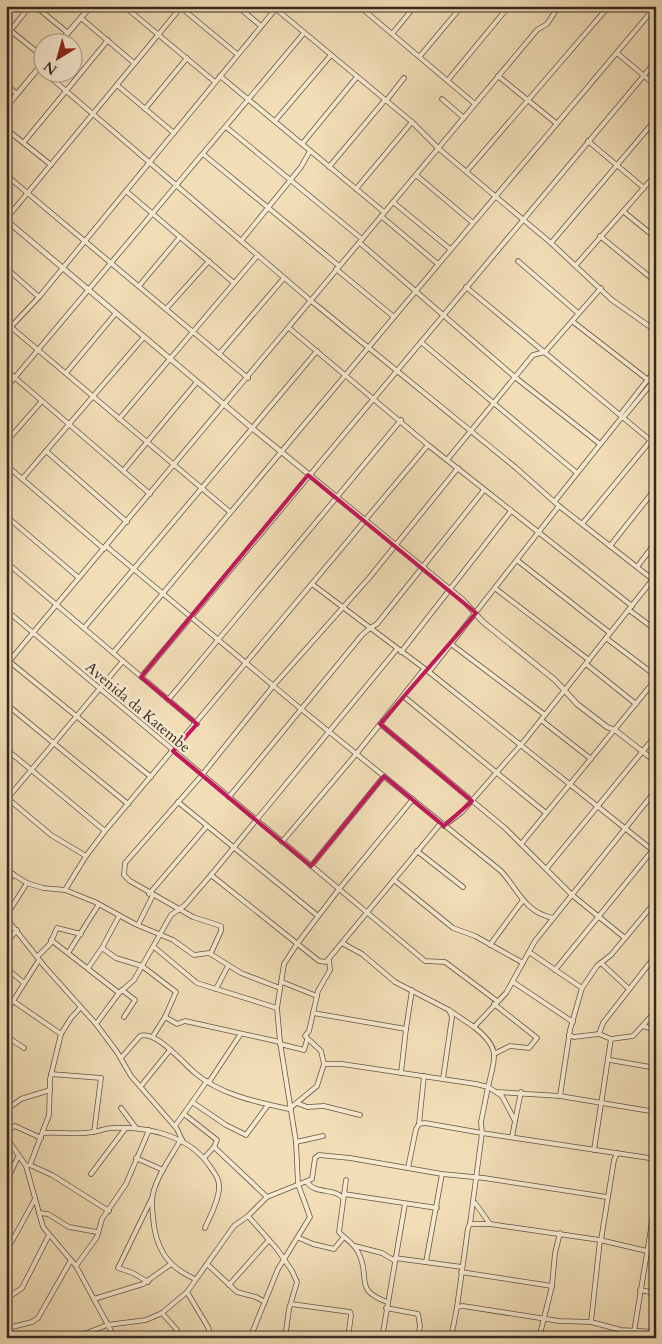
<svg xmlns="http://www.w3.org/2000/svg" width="662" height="1344" viewBox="0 0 662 1344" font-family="Cardo,serif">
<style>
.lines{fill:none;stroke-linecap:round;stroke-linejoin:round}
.minor-casing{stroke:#635546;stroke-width:5.5}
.tertiary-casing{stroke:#635546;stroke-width:6}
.minor{stroke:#f6e9d0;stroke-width:4}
.tertiary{stroke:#f6e9d0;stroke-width:4.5}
.marked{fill:none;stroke:#c2185b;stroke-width:4;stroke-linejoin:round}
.labels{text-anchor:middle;stroke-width:5;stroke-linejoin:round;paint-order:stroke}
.street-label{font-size:15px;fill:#342820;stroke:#f6e9d0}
</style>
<rect width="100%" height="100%" fill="#f1ddb6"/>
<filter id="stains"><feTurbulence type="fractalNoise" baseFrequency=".004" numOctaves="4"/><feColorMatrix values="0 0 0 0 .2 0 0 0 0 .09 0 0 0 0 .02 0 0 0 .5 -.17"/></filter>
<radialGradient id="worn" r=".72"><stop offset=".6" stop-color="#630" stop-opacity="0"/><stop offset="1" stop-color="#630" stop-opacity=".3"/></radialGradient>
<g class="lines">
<defs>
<g id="minor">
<path d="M35,6l33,27"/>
<path d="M124,6l91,76"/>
<path d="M179,6l58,48"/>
<path d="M237,6l24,20"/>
<path d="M359,6l116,98"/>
<path d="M276,9l136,113 26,26 113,95 61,57 44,31"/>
<path d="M81,18l53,45"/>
<path d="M6,27l36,29"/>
<path d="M10,31l20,-25"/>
<path d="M392,34l23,-28"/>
<path d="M617,53l39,33"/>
<path d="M420,56l42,-50"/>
<path d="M44,72l266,228 205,167 44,39 97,76"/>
<path d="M220,76l164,136"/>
<path d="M498,76l58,47"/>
<path d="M448,80l61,-74"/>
<path d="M6,85l11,9"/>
<path d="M117,85l57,48"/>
<path d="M442,99l22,19"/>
<path d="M386,101l18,-23"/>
<path d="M145,109l42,-51"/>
<path d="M275,121l56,-66"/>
<path d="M226,127l136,112"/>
<path d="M6,129l45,36"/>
<path d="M588,141l56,47"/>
<path d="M24,142l84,-102"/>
<path d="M302,144l55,-67"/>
<path d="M203,154l136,112"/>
<path d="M329,167l56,-67"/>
<path d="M467,171l142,-165"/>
<path d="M6,175l242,203"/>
<path d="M416,175l56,47"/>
<path d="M356,189l56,-67"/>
<path d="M126,191l108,92"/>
<path d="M393,202l57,47"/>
<path d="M624,212l32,26"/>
<path d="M381,216l57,48"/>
<path d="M6,219l176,-213"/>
<path d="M600,236l56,46"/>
<path d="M241,241l60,-74 9,-16"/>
<path d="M360,243l156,135 84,66"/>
<path d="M551,243l105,-124"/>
<path d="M518,261l60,52"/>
<path d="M576,265l80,-91"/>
<path d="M6,268l33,29"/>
<path d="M139,286l41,-49"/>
<path d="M466,287l190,158"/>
<path d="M166,309l43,-48"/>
<path d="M394,317l262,-311"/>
<path d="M572,321l80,62"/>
<path d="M12,328l218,184"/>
<path d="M289,328l139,117 204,161"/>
<path d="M6,332l33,-35 239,-291"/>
<path d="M421,342l156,131"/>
<path d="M219,354l65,-76"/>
<path d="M6,370l144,124"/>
<path d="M66,373l50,-60"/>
<path d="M6,388l298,-355"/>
<path d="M620,415l36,-46"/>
<path d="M623,418l33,-40"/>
<path d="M119,419l139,-164"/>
<path d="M6,442l36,-41"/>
<path d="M46,451l81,71"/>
<path d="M447,460l86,-105 12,-3 56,-64"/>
<path d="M6,465l98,84"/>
<path d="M123,471l74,-89"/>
<path d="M22,479l122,-142"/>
<path d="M555,501l67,-84"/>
<path d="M6,516l73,62"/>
<path d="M582,524l74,-90"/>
<path d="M106,546l195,163 200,162c17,18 23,41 52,47"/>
<path d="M610,546l46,-58"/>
<path d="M518,561l92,72"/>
<path d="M6,562l191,162"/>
<path d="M637,567l19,-25"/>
<path d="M312,584l117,88 227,181"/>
<path d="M496,589l93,71"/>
<path d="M6,610l419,351 20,1 52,39"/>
<path d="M629,610l27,20"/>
<path d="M84,628l233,-277"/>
<path d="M606,638l50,38"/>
<path d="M451,644l94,71"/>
<path d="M401,652l110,-141"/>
<path d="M113,653l281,-336 -58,-48"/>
<path d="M10,662l141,115"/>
<path d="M586,664l50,40"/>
<path d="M6,665l531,-635 10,-6 12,-18"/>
<path d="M429,672l130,-166"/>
<path d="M141,677l515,-616"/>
<path d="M403,696l143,117"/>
<path d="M168,700l233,-280"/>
<path d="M6,704l122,100"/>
<path d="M541,720l50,39"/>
<path d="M380,724l125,104 67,67 53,43"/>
<path d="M6,749l99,82"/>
<path d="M6,797l45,38 35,21"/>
<path d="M229,797l133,-162 8,-7 7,-4 107,-134"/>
<path d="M6,800l117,-139"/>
<path d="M178,802l140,114"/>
<path d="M444,826l18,-14 63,-72 128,-161"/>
<path d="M282,842l75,-89 67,-84"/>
<path d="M521,844l135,-165"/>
<path d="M417,851l46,36"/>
<path d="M311,866l73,-90"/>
<path d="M547,868l109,-133"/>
<path d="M6,870l21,13 16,5 22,2 30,12 40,22 38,16 21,15 15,-2 32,20 39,15"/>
<path d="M211,875l108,86 7,1 115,-139"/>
<path d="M394,880l59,48 22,8 48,27"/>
<path d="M6,886l7,-12"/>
<path d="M65,890l21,-34 19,-25 323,-386"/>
<path d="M149,894l58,-68"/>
<path d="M6,916l21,-33"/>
<path d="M6,918l39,49 51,57 21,28 14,24 46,53 6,13"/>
<path d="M138,925l15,-30"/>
<path d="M51,940l68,53"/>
<path d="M6,943l11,-13"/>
<path d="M342,943l20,11 33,28 54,28 25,17 32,-34 29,-52 121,-151"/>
<path d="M490,945l33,-45"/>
<path d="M154,947l43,36 80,25"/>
<path d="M102,948l14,10 26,8 34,26 -11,25 -12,19"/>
<path d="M529,952l53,36"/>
<path d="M68,953l31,-49"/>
<path d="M211,953l10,-22v-5l-28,-9 -63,-36 -6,-6 1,-12 77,-88 72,-90 95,-107 89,-110"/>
<path d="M37,957l13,-13 7,-16 24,6"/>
<path d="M601,963l28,26"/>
<path d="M6,968l18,15"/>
<path d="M88,968l14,-20 17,-32"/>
<path d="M555,970l101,-124"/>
<path d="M282,982l35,14"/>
<path d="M513,982l60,40"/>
<path d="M216,989l12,-23"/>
<path d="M122,990l13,10 -11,17"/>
<path d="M13,1001l48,33"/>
<path d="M6,1012l33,-52"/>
<path d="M313,1013l93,16 6,-39"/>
<path d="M165,1017l12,7 8,-3 95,21"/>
<path d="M96,1024l23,-31 15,-13 37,-65 14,-10 26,-30 186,-226"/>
<path d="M643,1026l13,4"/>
<path d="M474,1027c27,21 21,29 14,60l14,9 13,25 -3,16"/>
<path d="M599,1034l4,-11 53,-68"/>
<path d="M569,1035l5,2 25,-3 12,5 22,-3 23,-25"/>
<path d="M6,1036l18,12"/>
<path d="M280,1044l24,6 3,-10"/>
<path d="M494,1054l16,-8 19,2 8,-10 -43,-34"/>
<path d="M121,1058l19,-22c16,-6 43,27 55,37 26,22 61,29 94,36l28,-23 7,-22h18l134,20 12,3 -7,35 1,11 174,26"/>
<path d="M610,1060l46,8"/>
<path d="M324,1064l-3,-13 -16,-15 4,-5 9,-40 12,-21 -1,-10"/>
<path d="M401,1073l5,-44"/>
<path d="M51,1074l50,4 -7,54"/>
<path d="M443,1079l9,-62 -3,-7"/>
<path d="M209,1082l31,-47"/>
<path d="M141,1086l29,-36"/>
<path d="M497,1092l63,4 96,16"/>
<path d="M560,1096l10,-66 12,-42 15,-22 14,-11 45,-54"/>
<path d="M192,1102l34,23 20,10 22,-30"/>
<path d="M297,1103l10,4 17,-1 36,9"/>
<path d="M121,1108l15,20"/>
<path d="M6,1110l15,-11 29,-9"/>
<path d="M184,1114l33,26 -3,7 -10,11"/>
<path d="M515,1121l6,-29"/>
<path d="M419,1124l5,-48"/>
<path d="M175,1126l32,-45"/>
<path d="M6,1131l9,-5 26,12"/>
<path d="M43,1133c17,-1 34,2 50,-1 7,-1 13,-4 19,-4 34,-2 76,7 97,37 5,8 11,13 10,24 -1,14 -9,27 -14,39"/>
<path d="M6,1137l20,29 17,61 33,39 39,72"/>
<path d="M180,1141c-9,16 -21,31 -26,49 -3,8 -2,18 -1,27 2,29 13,49 40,61"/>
<path d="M296,1142l27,-6"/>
<path d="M214,1147l53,50"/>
<path d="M594,1150l17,-111"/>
<path d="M136,1158l27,12"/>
<path d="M30,1165l22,10 57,36"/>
<path d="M26,1166l4,-1 19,-50 1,-36 11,-45 10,-16 9,-10"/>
<path d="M408,1168l8,-39 3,-5 6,-1 57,10 -12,91"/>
<path d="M91,1174l34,-45"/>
<path d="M346,1180l-7,52c6,7 15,11 19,20 14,26 -6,37 29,50"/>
<path d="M6,1182l12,-25"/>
<path d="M307,1182c9,13 26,5 36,16"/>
<path d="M344,1194l93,14"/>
<path d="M475,1203l15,21 110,16 47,11 9,-1"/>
<path d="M39,1213l9,1 21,13 28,5"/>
<path d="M248,1216l29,33 15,22 5,11 -8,27 -4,29"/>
<path d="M299,1238l14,6 21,5 10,-12"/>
<path d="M600,1240l-9,82 30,8 35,2"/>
<path d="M601,1240l13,-80 3,-7"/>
<path d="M355,1246l27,7 13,8"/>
<path d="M6,1252l29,-53"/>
<path d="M395,1258l67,9"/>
<path d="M426,1262l16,-88"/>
<path d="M207,1264l30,28 19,5 9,5"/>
<path d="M76,1266l21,-29 5,-18 24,-35 23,-54"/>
<path d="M461,1272l91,14"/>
<path d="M148,1282l-15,-9 -15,-5 34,-70"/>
<path d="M229,1285l40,-45"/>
<path d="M640,1290l16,3"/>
<path d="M187,1292l21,35 3,11"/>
<path d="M6,1299l16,-11 27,-53"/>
<path d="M94,1299l49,-15 28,-20"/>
<path d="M291,1304l59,8 1,3 -3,23"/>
<path d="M457,1307l6,-1 96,15 32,1"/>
<path d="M386,1308l32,6 2,12 -2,12"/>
<path d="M162,1313l15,17 -3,8"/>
<path d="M6,1324l4,14"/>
<path d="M8,1328l24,-6 6,-4 33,-58"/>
<path d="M74,1338l33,-13 39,-5 16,-7 25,-21 47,-66 14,-10 19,-19 45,-18 3,-21 4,-3 31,3 92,16 42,4 123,19"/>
<path d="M250,1338l28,-69 32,-52 -12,-33 -2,-42 -16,-100 -3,-34 7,-44 13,-20 42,-55 74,-90"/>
<path d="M382,1338l23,-134"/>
<path d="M451,1338l6,-31 11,-79 2,-4h20"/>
<path d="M539,1338l13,-52 3,-33 5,-20"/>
<path d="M633,1338l23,-140"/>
</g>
<g id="tertiary">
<path d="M60,42l31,-36"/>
<path d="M6,107l36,-43"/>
<path d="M6,220l246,208 211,172 20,22 72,58 22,24 30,23 8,3 41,32"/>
</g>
</defs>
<use href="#minor" class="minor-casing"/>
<use href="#tertiary" class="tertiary-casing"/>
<use href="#minor" class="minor"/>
<use href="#tertiary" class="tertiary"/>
</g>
<path class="marked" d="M308,475l168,138 -96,111 92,77 -28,25 -60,-50 -73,90 -138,-115 24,-27 -56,-47z"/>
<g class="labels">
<g class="street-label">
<text transform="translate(138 707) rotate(40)" y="5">Avenida da Katembe</text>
</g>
</g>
<rect width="662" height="1344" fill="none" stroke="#f1ddb6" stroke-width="25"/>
<rect x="8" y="8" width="647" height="1329" fill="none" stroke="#342820" stroke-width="2.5"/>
<rect x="12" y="12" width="637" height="1319" fill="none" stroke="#342820"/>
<g transform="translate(58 58) rotate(217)"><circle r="24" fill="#f6e9d0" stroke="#a89c8a"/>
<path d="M0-4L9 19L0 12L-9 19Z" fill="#8f2418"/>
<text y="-8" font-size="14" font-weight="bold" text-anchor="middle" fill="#342820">N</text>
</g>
<rect width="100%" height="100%" filter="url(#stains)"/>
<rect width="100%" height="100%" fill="url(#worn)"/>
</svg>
